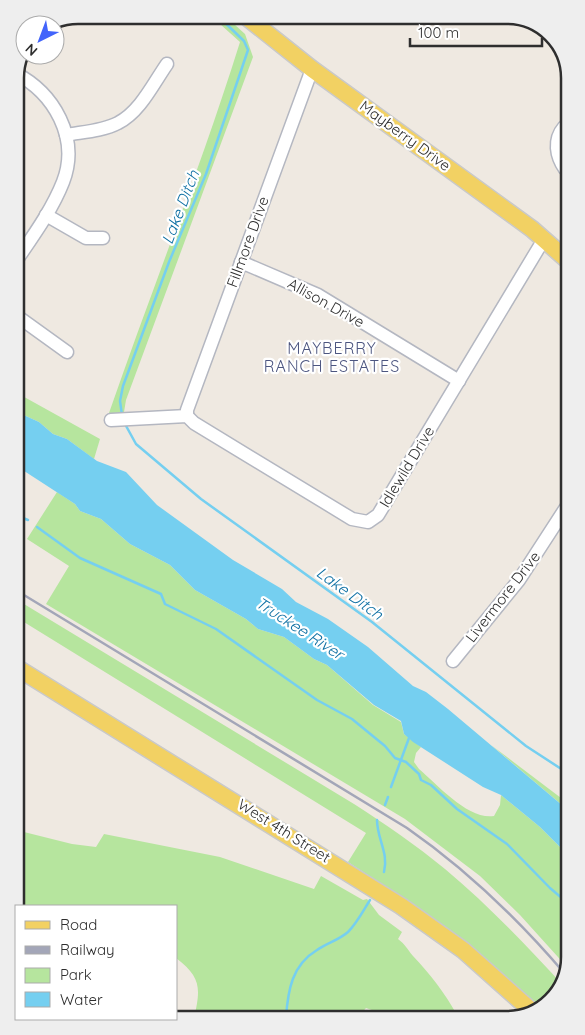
<svg xmlns="http://www.w3.org/2000/svg" width="585" height="1035" viewBox="0 0 585 1035" font-family="Quicksand,sans-serif">
<style>
.green{fill:#b6e59e}
.water{fill:#75cff0}
.lines{fill:none;stroke-linecap:round;stroke-linejoin:round}
.stream{stroke:#75cff0;stroke-width:2.5}
.minor-casing{stroke:#b4b7c1;stroke-width:15}
.major-casing{stroke:#c9c9c9;stroke-width:19}
.minor{stroke:#fff;stroke-width:12}
.major{stroke:#f2d163;stroke-width:16}
.rail{stroke:#a3a6b8;stroke-width:2.5}
.labels{text-anchor:middle;stroke-width:4.5;stroke-linejoin:round;paint-order:stroke}
.street-label{font-size:15px;fill:#2e2e2e;stroke:#fff}
.water-label{font-size:16px;font-style:italic;fill:#0d6fa3;stroke:#fff}
.neighbourhood-label{font-size:16px;letter-spacing:1px;fill:#4d5680;stroke:#fff}
.rim{fill:none;stroke:#2e2e2e;stroke-width:2.5}
</style>
<rect width="100%" height="100%" fill="#efe9e1"/>
<g class="green">
<path d="M210,15h14l21,19 8,23 -127,343 -2,12 -6,2 -9,-1c43,-124 92,-246 131,-371z"/>
<path d="M17,393l83,46 -6,20 -27,-20 -14,-5 -14,-12 -22,-10z"/>
<path d="M57,492l18,12 5,7 21,8 29,25 40,21 25,25 51,29 12,10 26,8 30,22 13,6 46,40 28,17 3,12 17,13 -5,6 -2,9 5,7c19,16 49,51 75,47l6,-11 1,-10 39,32 29,29 1,102 -3,9 -47,-52 -40,-39 -75,-57 -359,-215 23,-38 -42,-27z"/>
<path d="M19,601l335,203c31,20 62,41 91,65 42,35 80,75 117,115l-2,8 -20,17 -128,-105 -64,-42 18,-29 -347,-214z"/>
<path d="M491,745l78,59v7z"/>
<path d="M20,831l52,13 24,3 8,-13 116,23 94,32 7,-13 42,24 4,-1 12,16 23,17 -4,7c7,5 9,10 15,17 17,18 32,37 44,59l-68,1 -23,-8 -7,8 -165,2c7,-30 7,-41 -18,-60v-52h-155z"/>
</g>
<path class="water" d="M17,412l22,10 14,12 14,5 30,22 29,11 31,33 76,55 49,29 14,13 32,17 40,28 45,39 13,6 22,17 121,102v45l-29,-29 -39,-32 -18,-8 -70,-45 -9,-8 -3,-13 -27,-16 -47,-40 -13,-6 -30,-22 -26,-8 -12,-10 -51,-29 -25,-25 -40,-21 -29,-25 -21,-8 -5,-7 -57,-37z"/>
<g class="lines">
<g class="stream">
<path d="M122,415l-2,-14 3,-15 46,-124 37,-88 42,-124 -4,-9 -27,-26"/>
<path d="M125,424l11,20 65,55 171,123 154,124 43,28"/>
<path d="M18,516l10,4"/>
<path d="M37,527l43,31 81,36 4,10 51,25 101,71 35,19 33,27 10,12 11,4 13,12 2,6 10,5 26,24 50,35 43,44 20,17"/>
<path d="M391,787l18,-49"/>
<path d="M385,805l3,-8"/>
<path d="M377,820c0,19 12,33 7,52"/>
<path d="M286,1017c2,-27 6,-52 31,-67 10,-7 22,-10 31,-18 9,-9 15,-21 22,-32"/>
</g>
<defs>
<g id="minor">
<path d="M15,73c39,20 65,65 48,109 -11,28 -30,54 -47,79"/>
<path d="M564,127c-11,13 -8,29 1,42"/>
<path d="M66,135c16,-3 37,-4 52,-12 22,-11 35,-39 49,-59"/>
<path d="M46,215l40,23h17"/>
<path d="M241,262l77,33 141,86"/>
<path d="M17,316l50,36"/>
<path d="M187,416v-6l125,-341"/>
<path d="M111,420l76,-4 7,7 158,96 16,3 10,-7 166,-276"/>
<path d="M453,661l66,-81 48,-74"/>
</g>
<g id="major">
<path d="M244,15l68,54 220,160 33,29"/>
<path d="M19,669l382,237 62,44 72,64"/>
</g>
</defs>
<use href="#minor" class="minor-casing"/>
<use href="#major" class="major-casing"/>
<use href="#minor" class="minor"/>
<use href="#major" class="major"/>
<path class="rail" d="M19,592l388,236c59,41 111,91 158,146"/>
</g>
<g class="labels">
<g class="street-label">
<text transform="translate(405 136) rotate(36)" y="5">Mayberry Drive</text>
<text transform="translate(248 242) rotate(-70)" y="5">Fillmore Drive</text>
<text transform="translate(326 303) rotate(29)" y="5">Allison Drive</text>
<text transform="translate(407 467) rotate(-59)" y="5">Idlewild Drive</text>
<text transform="translate(503 597) rotate(-52)" y="5">Livermore Drive</text>
<text transform="translate(284 831) rotate(32)" y="5">West 4th Street</text>
</g>
<g class="water-label">
<text transform="translate(180 207) rotate(-69)" y="6">Lake Ditch</text>
<text transform="translate(350 593) rotate(36)" y="6">Lake Ditch</text>
<text transform="translate(300 628) rotate(33)" y="6">Truckee River</text>
</g>
<g class="neighbourhood-label">
<text x="332" y="354">MAYBERRY<tspan x="332" dy="18">RANCH ESTATES</tspan></text>
</g>
</g>
<path d="M0 0H585V1035H0ZM78 24H507A54 54 0 0 1 561 78V957A54 54 0 0 1 507 1011H78A54 54 0 0 1 24 957V78A54 54 0 0 1 78 24Z" fill="#eee" fill-rule="evenodd"/>
<path class="rim" d="M78 24H507A54 54 0 0 1 561 78V957A54 54 0 0 1 507 1011H78A54 54 0 0 1 24 957V78A54 54 0 0 1 78 24Z"/>
<rect x="15" y="905" width="162" height="115" fill="#ffffff" stroke="#ababab"/>
<rect x="25" y="921" width="25" height="8" fill="#f2d163" stroke="#ababab"/>
<text x="60" y="930" font-size="15" fill="#2e2e2e">Road</text>
<rect x="25" y="946" width="25" height="8" fill="#a3a6b8" stroke="#ababab"/>
<text x="60" y="955" font-size="15" fill="#2e2e2e">Railway</text>
<rect x="25" y="968" width="25" height="15" fill="#b6e59e" stroke="#ababab"/>
<text x="60" y="980" font-size="15" fill="#2e2e2e">Park</text>
<rect x="25" y="992" width="25" height="15" fill="#75cff0" stroke="#ababab"/>
<text x="60" y="1005" font-size="15" fill="#2e2e2e">Water</text>
<g transform="translate(40 40) rotate(222)"><circle r="24" fill="#ffffff" stroke="#ababab"/>
<path d="M0-4L9 19L0 12L-9 19Z" fill="#4264fb"/>
<text y="-8" font-size="14" font-weight="bold" text-anchor="middle" fill="#2e2e2e">N</text>
</g>
<path d="M410 38v8h132v-8" fill="none" stroke="#2e2e2e" stroke-width="2.5"/>
<text x="418" y="38" font-size="15" fill="#2e2e2e" stroke="#ffffff" stroke-width="4" paint-order="stroke">100 m</text>
</svg>
